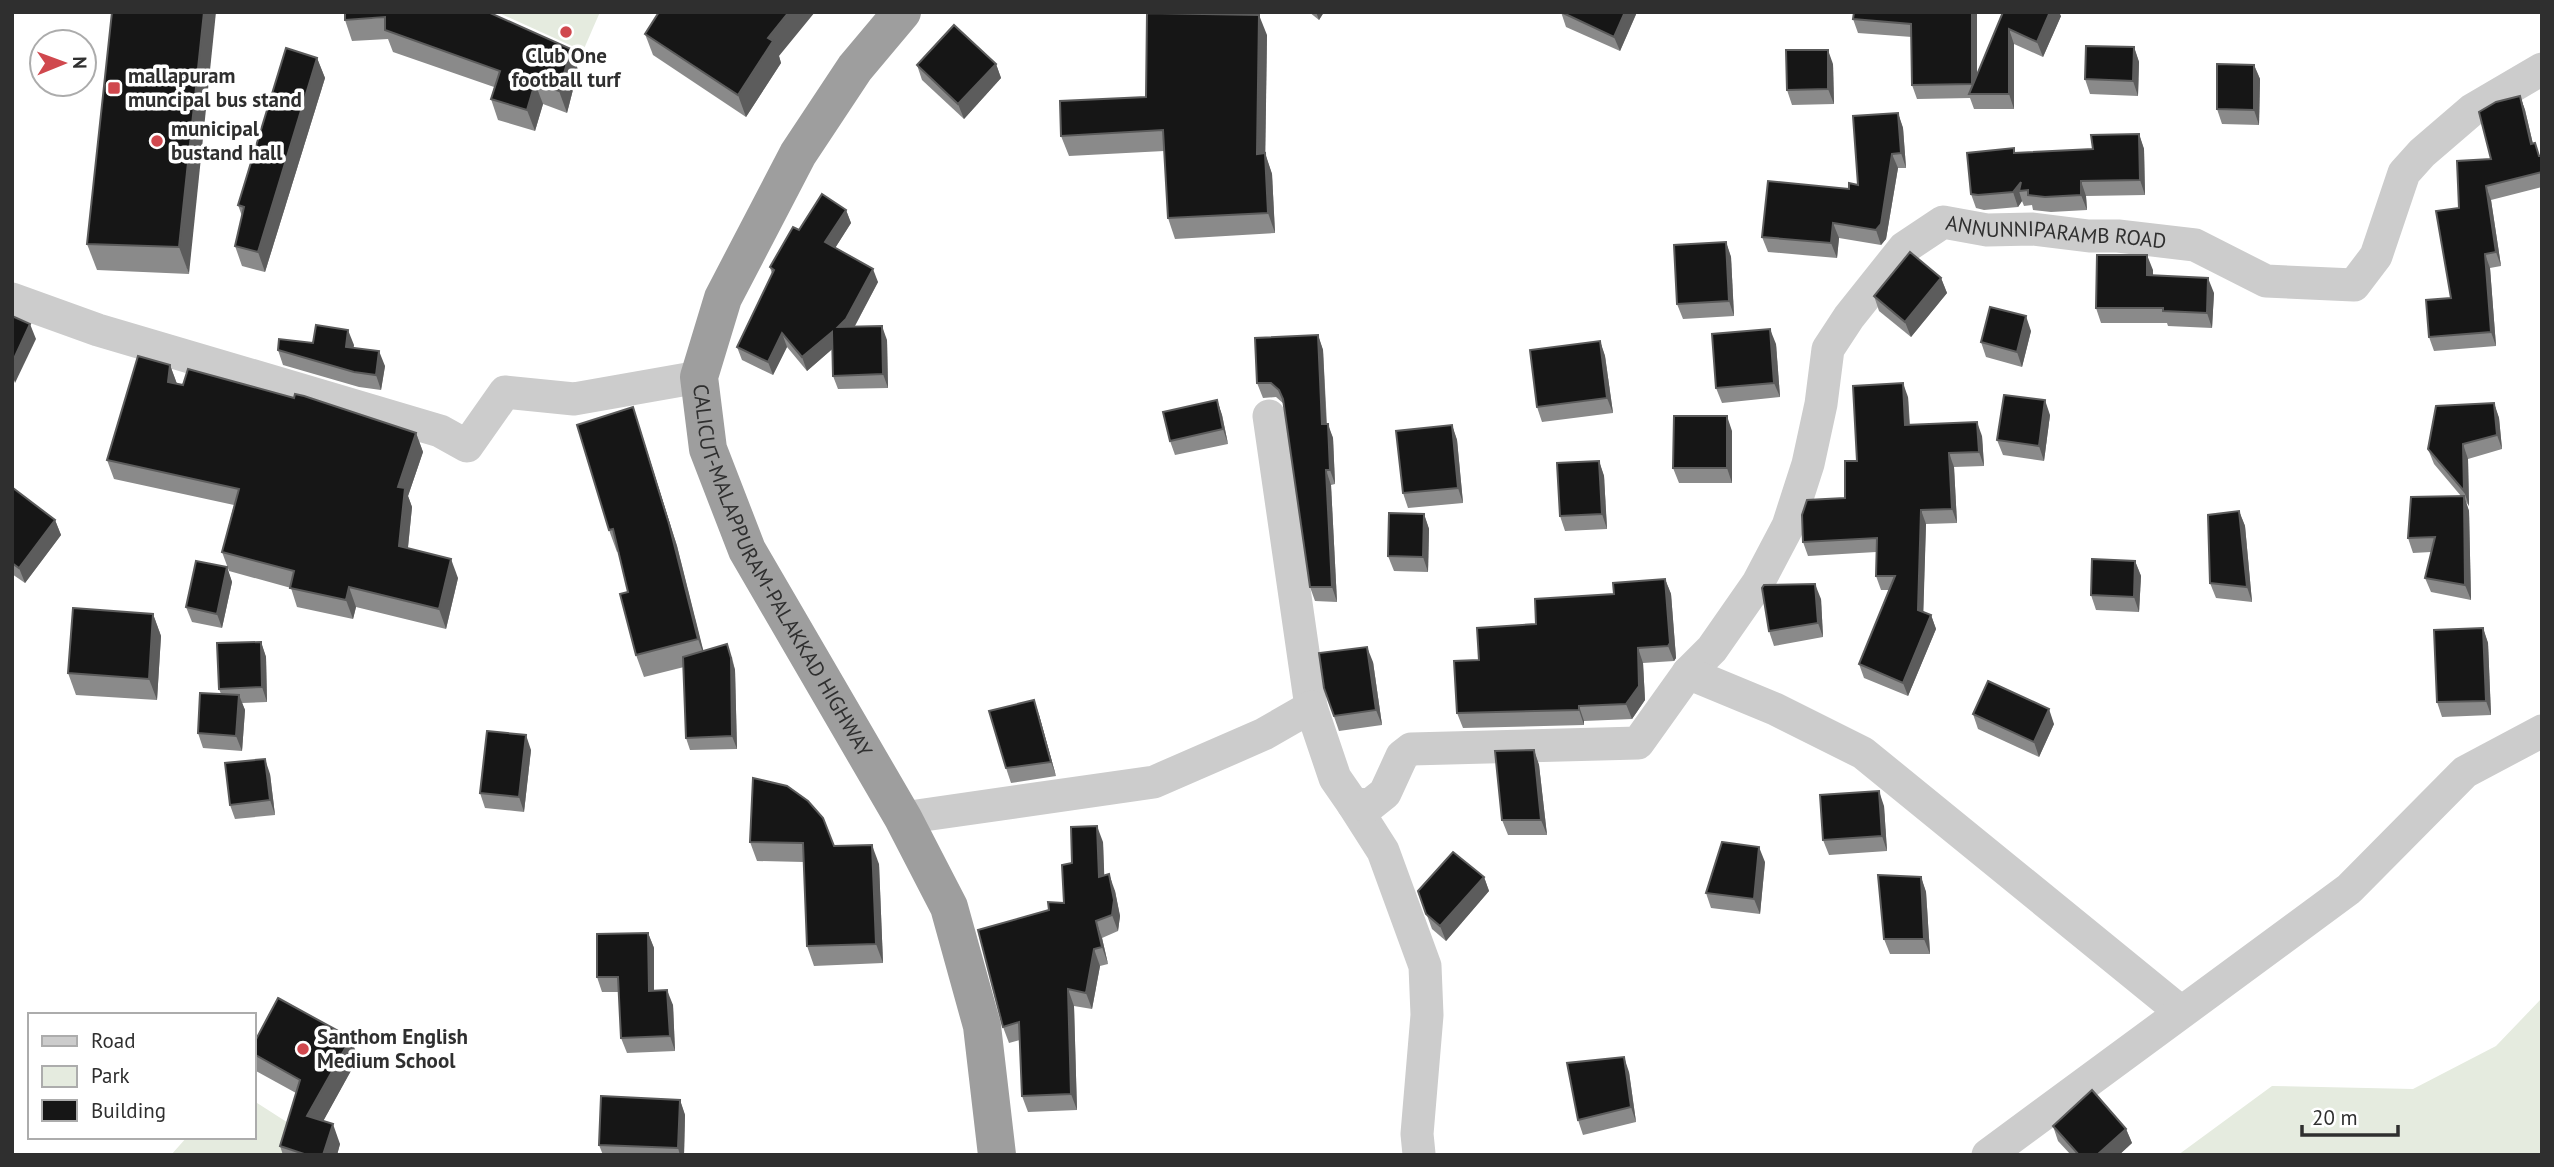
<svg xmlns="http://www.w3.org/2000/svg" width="2554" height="1167" viewBox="0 0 2554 1167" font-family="'PT Sans',sans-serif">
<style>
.green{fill:#e5ebdf}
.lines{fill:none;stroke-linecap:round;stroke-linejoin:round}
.minor{stroke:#ccc;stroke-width:33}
.trunk{stroke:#9e9e9e;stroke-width:38}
.wall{fill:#8a8a8a}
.shaded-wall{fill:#5c5c5c}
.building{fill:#161616;stroke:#5c5c5c;stroke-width:2}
.poi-dot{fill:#d0484e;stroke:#fff;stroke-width:2.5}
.labels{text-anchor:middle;stroke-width:7;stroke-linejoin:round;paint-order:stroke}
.poi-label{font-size:21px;font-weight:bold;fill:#2f2f2f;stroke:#fff;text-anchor:start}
.street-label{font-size:21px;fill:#2f2f2f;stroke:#fff}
</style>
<rect width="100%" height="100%" fill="#fff"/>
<g class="green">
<path d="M497,12h103l-17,39z"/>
<path d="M2542,998v157h-364l94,-69 141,3 83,-43z"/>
<path d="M254,1101l67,43 -6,11h-144l16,-18h67z"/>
</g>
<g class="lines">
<g class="minor">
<path d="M12,299l86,31 342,101 27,15 38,-54 69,7 125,-22"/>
<path d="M1269,416l42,291"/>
<path id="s1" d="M1688,673l24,-24 46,-66 30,-57 20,-62 13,-60 7,-55 21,-32 55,-69 39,-26 44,8 46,-1 56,7h29l77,9 71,36 88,4 22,-29 28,-83 18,-20 50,-43 70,-41"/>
<path d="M1353,804l30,47 42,115 2,49 -10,119 2,20"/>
<path d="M903,818l251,-36 110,-48 47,-27 24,71 18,26 17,1 15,-12 17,-37 9,-7 227,-6 50,-70 87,36 88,44 318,259"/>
<path d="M1988,1155l361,-266 116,-117 77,-41"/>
</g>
<path class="trunk" id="s2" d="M902,12l-47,56 -57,86 -75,144 -24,79 9,72 39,101 156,268 46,89 33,119 15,129"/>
</g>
<g class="wall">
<path d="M112,12l77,262 -92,-4 -10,-26z"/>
<path d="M488,12l83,37 7,21 -11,43 -24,-9 -8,27 -37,-11 -7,-21 3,-12 -101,-35 -5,-13 -36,2 -7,-21z"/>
<path d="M1309,12h15l-5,8z"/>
<path d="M1561,12h76l-17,39 -54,-24z"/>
<path d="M1854,12h123v64l26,-64 58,4 -18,41 -29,-13v65h-40l-4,-11 -53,1 -5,-14v-48l-54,-4 -5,-14z"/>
<path d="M645,34l134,22 2,7 -35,54 -93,-62z"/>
<path d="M1267,35l-2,118 7,21 3,59 -100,6 -7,-21 -4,-67 -95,5 -8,-20 85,-39z"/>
<path d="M2134,47l5,15 -1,34 -48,-2 -5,-15z"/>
<path d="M317,58l8,20 -60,194 -23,-6 -7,-20 7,-30 -4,-11z"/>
<path d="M996,64l5,14 -37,41 -42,-39 -5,-15z"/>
<path d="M1833,64l1,40 -42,1 -5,-15z"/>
<path d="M2254,65l6,14 -1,46 -37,-1 -5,-15z"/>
<path d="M2520,96l5,14 8,34 7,12h2v31l-51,13 10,66 -11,2 6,78 -62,5 -5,-14 22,-39 8,-90 32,-49z"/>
<path d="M1898,113l5,15 3,40h-8l-12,71 -5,6 -42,-7 -2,20 -69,-6 -6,-15 96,-52z"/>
<path d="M2139,134l5,15 1,46 -59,1 1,14 -36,2 -18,-2 -1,-5 -8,1 -2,-5 -4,6 -34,3 -8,-2 -5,-14 45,-41 77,-4z"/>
<path d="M846,210l5,13 -16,25 43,34 -23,44 32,14 1,48 -50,1 -5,-13 -1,-27 -25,22 -20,-24 -14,28 -31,-15 -5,-13 35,-73 -2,-7 29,-37z"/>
<path d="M1726,242l5,15 3,59 -51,3 -6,-15z"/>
<path d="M2153,270v6l61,17 -2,35 -44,-2 -1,-3h-66l-5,-15z"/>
<path d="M1941,278l6,15 -36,44 -32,-26 -5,-15z"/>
<path d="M2031,331l-9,36 -36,-10 -5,-15z"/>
<path d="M1318,335l5,15 4,74 6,14 2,46 -4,1 6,117 -22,-1 -5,-14 -26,-183 -8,-7 -13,1 -6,-15z"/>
<path d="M1600,341l5,15 8,57 -71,9 -5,-15z"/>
<path d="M1776,344l4,53 -58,6 -6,-15z"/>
<path d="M354,345l-1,3 32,18 -4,24 -22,-3 -76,-22 -5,-15z"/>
<path d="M170,365l7,19 239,49 7,19 -15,44 4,11 -4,41 50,30 -12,51 -90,-22 -3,12 -56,-12 -6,-19 -62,-17 -7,-19 12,-47 -120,-26 -7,-19z"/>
<path d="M1908,397l2,27 72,12 2,30 -30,1 3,56 -31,1 -3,88 8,3 5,14 -28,67 -44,-18 -5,-14 30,-74h-8l-5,-14v-24l-68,4 -5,-14 42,-44 12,-37z"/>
<path d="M1217,400l5,15 6,29 -53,11 -5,-14z"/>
<path d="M2494,403l5,15 3,31 -34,10 1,47 -3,-4 3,9 2,89 -40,-8 -6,-14 6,-26 -18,1 -5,-15 53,-42 -27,-32 -6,-15z"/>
<path d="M2050,415l-6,46 -41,-6 -6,-15z"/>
<path d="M1452,425l5,15 6,63 -55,5 -5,-15z"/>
<path d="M640,429l37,117 26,105 29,6 3,13 2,79 -47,1 -4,-12 -2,-71 -40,10 -8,-22 -8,-63 -9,-41 -2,1 -8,-22z"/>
<path d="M1732,431v52h-53l-6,-15z"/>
<path d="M1599,461l5,15 3,53 -42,2 -5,-15z"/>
<path d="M12,489l43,31 6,15 -36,48 -13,-9z"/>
<path d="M2239,511l6,15 7,76 -36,-4 -6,-15z"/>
<path d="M1424,514l5,15 -1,43 -34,-1 -6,-15z"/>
<path d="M2135,561l6,15 -2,36 -43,-2 -5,-15z"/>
<path d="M227,567l5,15 -10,46 -30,-6 -6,-15z"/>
<path d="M1665,579l6,15 5,64 -2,3 -31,2 2,37 -13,19 -48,2v4l-121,3 -6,-15 22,-53 57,-36 78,-30z"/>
<path d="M1821,599l2,38 -49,9 -5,-15z"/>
<path d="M153,614l8,22 -4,64 -81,-5 -8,-22z"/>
<path d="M2483,628l5,15 3,72 -49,2 -5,-15z"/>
<path d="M261,642l5,15 1,45 -25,1 3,7 -3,41 -39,-3 -5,-15 23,-39 -2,-5z"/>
<path d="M1373,662l9,63 -43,6 -15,-43z"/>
<path d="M1973,714l81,10 -15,33 -61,-28z"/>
<path d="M1039,715l17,61 -45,7 -5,-15z"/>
<path d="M531,750l-7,62 -39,-4 -5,-15z"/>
<path d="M1534,750l5,15 8,70h-39l-6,-15z"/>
<path d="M270,774l5,41 -40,4 -5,-14z"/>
<path d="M1884,806l3,45 -58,4 -6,-15z"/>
<path d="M823,818l11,28 45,18 4,99 -69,3 -7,-20 -3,-84 -47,-1 -7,-19z"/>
<path d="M1103,842l1,34 11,15 5,25 -2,15 -16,7 6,26 -8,2 -8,43 -18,-3 3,104 -49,2 -6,-16 -2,-56 -11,3 -6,-16 46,-117 15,-7 8,-40z"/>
<path d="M1765,862l-5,52 -49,-6 -5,-15z"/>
<path d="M1484,877l5,14 -43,50 -14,-12 -14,-38z"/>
<path d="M1921,877l5,15 4,62h-40l-6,-15z"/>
<path d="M648,933l6,15v42l19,15 2,46 -48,2 -6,-15 -2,-46h-17l-5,-15z"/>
<path d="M254,1043l104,15 -35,63 17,23 -3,11h-54l-3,-9 16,-53 -40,-22 -2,-7z"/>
<path d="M1629,1072l7,50 -53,13 -5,-15z"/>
<path d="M680,1100l5,15 -1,40h-81l-4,-10z"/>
<path d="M2053,1126l73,3 6,14 -13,12h-48l-13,-14z"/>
</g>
<g class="shaded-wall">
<path d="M204,12h12l-27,262 -10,-27z"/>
<path d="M789,12h26l-36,44 2,7 -35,54 -8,-22 30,-57z"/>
<path d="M1316,12h8l-5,8z"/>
<path d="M1625,12h12l-17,39 -6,-14z"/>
<path d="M1972,12h5v82h-2l-3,-10z"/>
<path d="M2050,12h9l2,4 -18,41 -6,-15z"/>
<path d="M1259,15l8,20 -2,139 -8,-20z"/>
<path d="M2009,29l5,15v65l-5,-15z"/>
<path d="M2134,47l5,15 -1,34 -5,-15z"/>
<path d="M571,49l7,21 -11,43 -8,-22z"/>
<path d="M1828,50l5,14 1,40 -6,-15z"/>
<path d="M317,58l8,20 -60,194 -7,-20z"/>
<path d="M996,64l5,14 -37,41 -6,-15z"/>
<path d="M2254,65l6,14 -1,46 -5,-15z"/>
<path d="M535,83l8,21 -8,27 -8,-21z"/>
<path d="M2520,96l5,14 11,47 -5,-13z"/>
<path d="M1898,113l5,15 3,40 -5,-15z"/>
<path d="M2139,134l5,15 1,46 -5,-15z"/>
<path d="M1265,153l7,21 3,59 -7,-20z"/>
<path d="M1892,154l6,14 -12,71 -5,6 -5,-15z"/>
<path d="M2081,181l5,15 1,14 -6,-15z"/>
<path d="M2021,182l-2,9 3,10 -4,6 -5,-15z"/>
<path d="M2486,186l5,14 10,66 -5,-14z"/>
<path d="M846,210l5,13 -21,33 -5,-14z"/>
<path d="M1833,223l6,15 -2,20 -6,-15z"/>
<path d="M1726,242l5,15 3,59 -5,-15z"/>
<path d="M2485,254l5,14 6,78 -5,-14z"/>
<path d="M2147,255l6,15v20l-6,-15z"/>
<path d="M873,269l5,13 -27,51 -13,-6z"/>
<path d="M1941,278l6,15 -36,44 -6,-15z"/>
<path d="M2208,278l6,15 -2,35 -5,-15z"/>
<path d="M2026,316l5,15 -9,36 -5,-15z"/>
<path d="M30,324l6,15 -21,44 -3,-9v-11z"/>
<path d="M882,326l5,14 1,48 -5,-14z"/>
<path d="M1770,329l6,15 4,53 -6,-14z"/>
<path d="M348,330l6,15 -3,17 -5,-15z"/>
<path d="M832,332l5,13 -30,26 -5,-14z"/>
<path d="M782,333l5,14 -14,28 -5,-13z"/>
<path d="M1318,335l5,15 4,88 -5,-14z"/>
<path d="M1600,341l5,15 8,57 -6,-15z"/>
<path d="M379,351l6,15 -4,24 -5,-15z"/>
<path d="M170,365l7,19 -9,-2z"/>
<path d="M1903,383l5,14 2,41 -5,-13z"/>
<path d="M1217,400l5,15 6,29 -5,-15z"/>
<path d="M2045,400l5,15 -6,46 -5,-15z"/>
<path d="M2494,403l5,15 3,31 -5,-14z"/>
<path d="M633,407l7,22 37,117 29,115 -8,-22z"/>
<path d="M1727,416l5,15v52l-5,-15z"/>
<path d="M1977,422l5,14 2,30 -5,-14z"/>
<path d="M1328,424l5,14 2,46 -5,-14z"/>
<path d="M1452,425l5,15 6,63 -5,-15z"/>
<path d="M416,433l7,19 -15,44 4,11 -6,59 -7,-20 -1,-59z"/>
<path d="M2463,444l5,15 1,47 -5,-15z"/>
<path d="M1949,453l5,14 3,56 -5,-14z"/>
<path d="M1599,461l5,15 3,53 -5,-15z"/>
<path d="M1326,470l5,15 6,117 -5,-15z"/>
<path d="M2464,496l5,15 2,89 -6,-15z"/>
<path d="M1921,510l5,14 -3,100 -5,-14z"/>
<path d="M2239,511l6,15 7,76 -5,-15z"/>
<path d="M1424,514l5,15 -1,43 -5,-15z"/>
<path d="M55,520l6,15 -36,48 -6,-15z"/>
<path d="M451,559l7,19 -12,51 -7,-20z"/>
<path d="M2135,561l6,15 -2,36 -5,-15z"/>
<path d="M227,567l5,15 -10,46 -5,-14z"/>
<path d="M1665,579l6,15 5,64 -2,3 -6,-15z"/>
<path d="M1815,584l6,15 2,38 -5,-14z"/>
<path d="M349,587l7,20 -3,12 -7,-19z"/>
<path d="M153,614l8,22 -4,64 -8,-21z"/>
<path d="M1931,615l5,14 -28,67 -5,-13z"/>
<path d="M2483,628l5,15 3,72 -5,-14z"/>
<path d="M261,642l5,15 1,45 -5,-15z"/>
<path d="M727,644l8,26 2,79 -5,-13z"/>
<path d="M1367,647l6,15 9,63 -6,-15z"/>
<path d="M1638,648l5,15 2,37 -13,19 -6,-15z"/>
<path d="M239,695l6,15 -3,41 -6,-15z"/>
<path d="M1034,700l5,15 17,61 -5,-14z"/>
<path d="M1579,706l5,15v4l-5,-15z"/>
<path d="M2049,709l5,15 -15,33 -5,-15z"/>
<path d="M526,735l5,15 -7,62 -5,-15z"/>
<path d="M1534,750l5,15 8,70 -6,-15z"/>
<path d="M265,759l5,15 5,41 -5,-15z"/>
<path d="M1879,791l5,15 3,45 -5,-15z"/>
<path d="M1097,826l6,16 2,52 -6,-17z"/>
<path d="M872,845l7,19 4,99 -7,-19z"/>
<path d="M1759,847l6,15 -5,52 -6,-15z"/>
<path d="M1109,874l6,17 5,25 -2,15 -6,-16z"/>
<path d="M1484,877l5,14 -43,50 -6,-15z"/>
<path d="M1921,877l5,15 4,62 -6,-15z"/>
<path d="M1096,921l6,17 6,26 -6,-17z"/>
<path d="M648,933l6,15v58l-5,-15z"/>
<path d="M1094,949l6,17 -8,43 -6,-16z"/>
<path d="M1068,989l6,17 3,104 -6,-16z"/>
<path d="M667,990l6,15 2,46 -5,-15z"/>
<path d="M351,1038l7,20 -43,78 -8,-20z"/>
<path d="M1624,1057l5,15 7,50 -5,-15z"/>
<path d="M680,1100l5,15 -1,40h-4l-2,-7z"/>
<path d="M333,1124l7,20 -3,11h-14z"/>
<path d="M2126,1129l6,14 -13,12h-22z"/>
</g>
<g class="building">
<path d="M112,12h92l-25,235 -92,-3z"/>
<path d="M345,12h143l83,37 -12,42 -24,-8 -8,27 -36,-11 9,-28 -115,-41v-13l-40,3z"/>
<path d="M659,12h130l-21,26 5,3 -35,54 -93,-61z"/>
<path d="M1561,12h64l-11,25z"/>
<path d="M1854,12h118v72l-60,1 -1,-61 -58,-5z"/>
<path d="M2003,12h47l-13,30 -28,-13v65h-40z"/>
<path d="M1147,13l112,2 -2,139 8,-1 3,60 -100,5 -5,-88 -102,6 -1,-35 86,-4z"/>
<path d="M954,25l42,39 -38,40 -41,-39z"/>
<path d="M2086,46l48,1 -1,34 -48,-2z"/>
<path d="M286,48l31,10 -59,194 -23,-6 9,-39 -6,-2z"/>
<path d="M1786,50h42v39l-41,1z"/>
<path d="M2217,64l37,1v45l-37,-1z"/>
<path d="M2520,96l11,48 4,-1 4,13h3v16l-56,14 10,66 -11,2 6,78 -62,5 -3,-37 25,-2 -15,-87 23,-3 -2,-47 34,-2 -12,-47 17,-10z"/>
<path d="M1898,113l3,40 -9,1 -11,70 -5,6 -43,-7 -2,20 -69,-6 6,-56 81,8v-6l9,2 -5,-69z"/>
<path d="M2139,134l1,46 -59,1v14l-36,2 -17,-2v-5l-9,1 2,-9 -8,10 -35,3 -7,-1 -4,-41 47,-5v5l79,-4 -2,-14z"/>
<path d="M822,194l24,16 -21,32 48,27 -27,50 -8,8 44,-1 1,48 -50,2 -1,-44 -30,25 -20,-24 -14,29 -31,-15 37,-77 -4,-3 23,-40 6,3z"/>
<path d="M1726,242l3,59 -52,3 -3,-59z"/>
<path d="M1910,252l31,26 -36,44 -31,-26z"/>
<path d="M2097,255h50v20l61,3 -1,35 -44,-2v-3h-67z"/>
<path d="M1990,307l36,9 -9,36 -36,-10z"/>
<path d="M12,316l18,8 -18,39z"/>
<path d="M316,325l32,5 -2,17 33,4 -3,24 -22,-3 -76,-22 1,-11 34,4z"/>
<path d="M1770,329l4,54 -58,5 -4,-54z"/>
<path d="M1318,335l4,89h6l2,46h-4l6,117h-22l-27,-188 -4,-9 -8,-7h-14l-2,-45z"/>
<path d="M1600,341l7,57 -70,9 -7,-57z"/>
<path d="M138,356l32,9 -2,17 15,3 5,-16 106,29 1,-4 9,2 112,37 -18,54 7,1 -6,58 52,13 -12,50 -90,-22 -3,13 -56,-12 4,-17 -72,-19 17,-63 -132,-29z"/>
<path d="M1903,383l2,42 72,-3 2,30 -30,1 3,56 -31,1 -3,100 13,5 -28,68 -44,-19 36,-88h-19l1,-38 -74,4 -1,-27 5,-15 38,-2v-37h12l-4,-75z"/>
<path d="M2004,395l41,5 -6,46 -42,-6z"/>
<path d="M1217,400l6,29 -53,12 -7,-29z"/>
<path d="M2494,403l3,32 -34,9 1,47 -36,-42 8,-43z"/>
<path d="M633,407l36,117 29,115 -62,16 -16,-61 8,-2 -15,-63 -4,1 -32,-105z"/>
<path d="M1674,416h53v52h-54z"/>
<path d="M1452,425l6,63 -55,5 -7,-62z"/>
<path d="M1599,461l3,53 -42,2 -3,-53z"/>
<path d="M13,488l42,32 -36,48 -7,-5v-74z"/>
<path d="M2464,496l1,89 -40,-7 10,-41 -27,1 3,-41z"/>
<path d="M2239,511l8,76 -37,-4 -2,-68z"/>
<path d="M1389,513l35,1 -1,43 -35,-1z"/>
<path d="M2092,559l43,2 -1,36 -43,-2z"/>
<path d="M196,561l31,6 -10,47 -31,-7z"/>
<path d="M1665,579l5,64 -2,3 -30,2 1,38 -13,18 -47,2v4l-122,3 -3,-52 25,-1 -2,-32 59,-4 -1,-25 79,-5 -1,-11z"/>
<path d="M1815,584l3,39 -49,8 -7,-43 2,-3z"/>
<path d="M73,608l80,6 -4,65 -81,-6z"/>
<path d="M2483,628l3,73 -49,1 -3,-72z"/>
<path d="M261,642l1,45 -43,2 -2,-46z"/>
<path d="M727,644l4,14 1,78 -46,2 -3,-81z"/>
<path d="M1367,647l9,63 -42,6 -10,-28 -5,-35z"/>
<path d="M1988,681l61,28 -15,33 -61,-28z"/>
<path d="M200,693l39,2 -3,41 -38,-3z"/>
<path d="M1034,700l17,62 -45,6 -17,-57z"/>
<path d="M487,731l39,4 -7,62 -39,-4z"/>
<path d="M1534,750l7,70h-39l-7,-69z"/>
<path d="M265,759l5,41 -40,5 -5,-42z"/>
<path d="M753,778l34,8 21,15 15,17 11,28 38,-1 4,99 -69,2 -4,-103 -53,-1z"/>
<path d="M1879,791l3,45 -59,4 -3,-45z"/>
<path d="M1097,826l2,51 10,-3 5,26 -2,15 -16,6 6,26 -8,2 -8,44 -18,-4 3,105 -49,2 -3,-74 -16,5 -25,-97 71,-20 -1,-8 16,1 -2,-38 10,-2 -1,-36z"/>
<path d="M1722,842l37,5 -5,52 -48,-6z"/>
<path d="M1453,852l31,25 -44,49 -14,-12 -8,-23z"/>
<path d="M1878,875l43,2 3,62h-40z"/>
<path d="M648,933l1,58 18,-1 3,46 -49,2 -3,-61h-21v-43z"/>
<path d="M278,998l73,40 -44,78 26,8 -10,31h-16l-27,-9 20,-66 -46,-26v-11z"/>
<path d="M1624,1057l7,50 -53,13 -11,-57z"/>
<path d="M2092,1090l34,39 -29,26h-18l-26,-29z"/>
<path d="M601,1096l79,4 -2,48 -79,-3z"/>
</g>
<g class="poi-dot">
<circle cx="566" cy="32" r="7"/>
<rect x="107" y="81" width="14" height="14" rx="3.5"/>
<circle cx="157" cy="141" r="7"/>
<circle cx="303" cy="1049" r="7"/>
</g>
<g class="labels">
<g class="poi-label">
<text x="566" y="63" text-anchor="middle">Club One<tspan x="566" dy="24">football turf</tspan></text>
<text x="128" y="83">mallapuram<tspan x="128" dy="24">muncipal bus stand</tspan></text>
<text x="171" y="136">municipal<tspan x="171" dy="24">bustand hall</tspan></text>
<text x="317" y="1044">Santhom English<tspan x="317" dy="24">Medium School</tspan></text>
</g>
<g class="street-label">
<text dy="7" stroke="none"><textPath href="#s1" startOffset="648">ANNUNNIPARAMB ROAD</textPath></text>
<text dy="7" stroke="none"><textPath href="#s2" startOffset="634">CALICUT-MALAPPURAM-PALAKKAD HIGHWAY</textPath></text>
</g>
</g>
<rect width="2554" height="1167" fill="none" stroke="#2f2f2f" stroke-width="28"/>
<rect x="28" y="1013" width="228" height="126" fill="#ffffff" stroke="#acacac" stroke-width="2"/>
<rect x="42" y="1036" width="35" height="10" fill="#cccccc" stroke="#acacac" stroke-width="2"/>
<text x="91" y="1048" font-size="21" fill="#2f2f2f">Road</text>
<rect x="42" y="1066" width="35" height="21" fill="#e5ebdf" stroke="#acacac" stroke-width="2"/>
<text x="91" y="1083" font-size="21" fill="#2f2f2f">Park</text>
<rect x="42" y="1100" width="35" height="21" fill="#161616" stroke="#acacac" stroke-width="2"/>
<text x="91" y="1118" font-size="21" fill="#2f2f2f">Building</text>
<g transform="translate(63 63) rotate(89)"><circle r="33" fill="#ffffff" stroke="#acacac" stroke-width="2"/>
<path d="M0-5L12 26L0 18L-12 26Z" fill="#d0484e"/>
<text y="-10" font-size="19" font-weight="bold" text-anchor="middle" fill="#2f2f2f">N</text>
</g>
<path d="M2302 1125v10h96v-10" fill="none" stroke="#2f2f2f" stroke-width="3.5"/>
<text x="2312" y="1125" font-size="21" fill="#2f2f2f" stroke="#ffffff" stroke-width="5" paint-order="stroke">20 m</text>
</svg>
